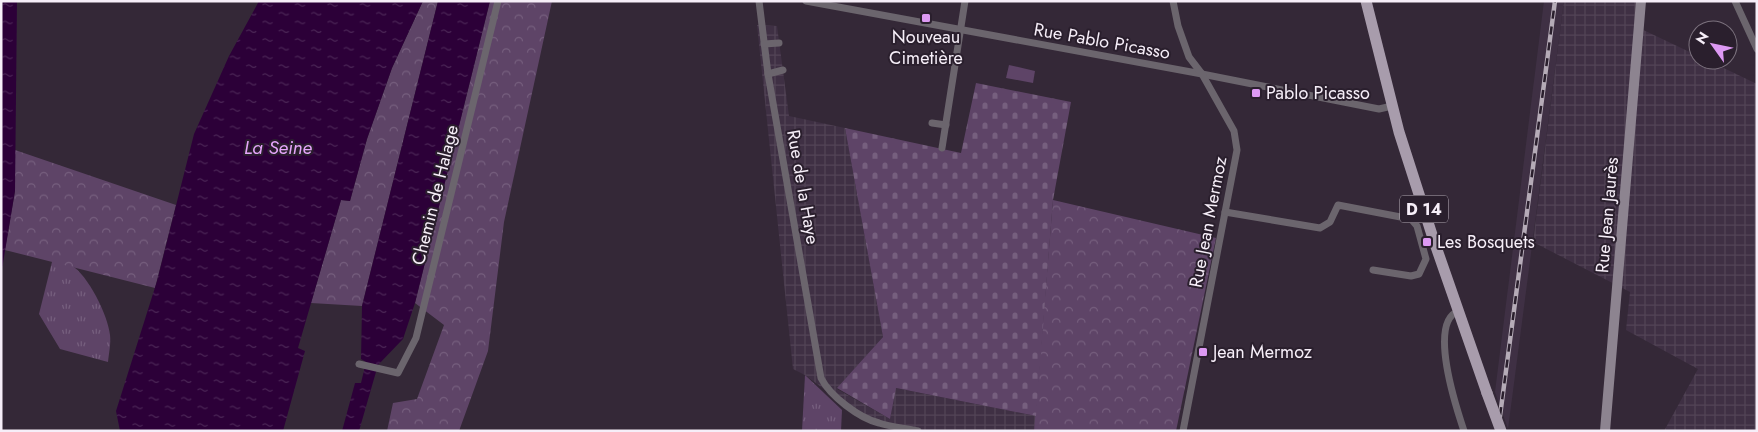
<svg xmlns="http://www.w3.org/2000/svg" width="1758" height="432" viewBox="0 0 1758 432" font-family="Jost,sans-serif">
<style>
.built{fill:#3f3044}
.industrial{fill:url(#industrial-grid)}
.grass{fill:url(#grass-tufts)}
.forest{fill:url(#forest-crowns)}
.cemetery{fill:url(#cemetery-stones)}
.pitch{fill:#5e4467}
.water{fill:url(#water-ripples)}
.lines{fill:none;stroke-linecap:round;stroke-linejoin:round}
.minor{stroke:#6b656d;stroke-width:7}
.secondary{stroke:#8d8490;stroke-width:10}
.primary{stroke:#a89cac;stroke-width:11}
.rail-casing{stroke:#b5abb7;stroke-width:4.5}
.rail{stroke:#2a1f2d;stroke-width:2.5;stroke-dasharray:8;stroke-linecap:butt}
.primary-bridge{stroke:#a89cac;stroke-width:11}
.poi-dot{fill:#dd99f3;stroke:#2a1f2d;stroke-width:2}
.labels{text-anchor:middle;stroke-width:4;stroke-linejoin:round;paint-order:stroke}
.shield{fill:#2a1f2d;stroke:#b9b0bb;stroke-width:1}
.shield-label{font-size:16px;font-weight:bold;fill:#f6eef8}
.poi-label{font-size:18px;fill:#f6eef8;stroke:#2a1f2d;text-anchor:start}
.street-label{font-size:18px;fill:#f6eef8;stroke:#2a1f2d}
.water-label{font-size:19px;font-style:italic;fill:#e5a5fa;stroke:#2a1f2d}
</style>
<defs>
<pattern id="industrial-grid" width="8" height="8" patternUnits="userSpaceOnUse" patternTransform="scale(1.25)"><rect width="8" height="8" fill="#3f3044"/><path d="M0 4h8M4 0v8" fill="none" stroke="#524456"/></pattern>
<pattern id="grass-tufts" width="24" height="20" patternUnits="userSpaceOnUse" patternTransform="scale(1.25)"><rect width="24" height="20" fill="#5e4467"/><path d="M3 7l-1-3M5 7V3M7 7l1-3M15 17l-1-3M17 17v-4M19 17l1-3" fill="none" stroke="#765f7e"/></pattern>
<pattern id="forest-crowns" width="20" height="18" patternUnits="userSpaceOnUse" patternTransform="scale(1.25)"><rect width="20" height="18" fill="#5e4467"/><path d="M2 6a3 3 0 1 1 6 0M12 15a3 3 0 1 1 6 0" fill="none" stroke="#765f7e"/></pattern>
<pattern id="cemetery-stones" width="16" height="16" patternUnits="userSpaceOnUse" patternTransform="scale(1.25)"><rect width="16" height="16" fill="#5e4467"/><path d="M2 7V4a2 2 0 0 1 4 0v3zM10 15v-3a2 2 0 0 1 4 0v3z" fill="#765f7e"/></pattern>
<pattern id="water-ripples" width="26" height="14" patternUnits="userSpaceOnUse" patternTransform="scale(1.25)"><rect width="26" height="14" fill="#2c0038"/><path d="M2 4q2-2 4 0t4 0M15 11q2-2 4 0t4 0" fill="none" stroke="#4b2656"/></pattern>
</defs>
<rect width="100%" height="100%" fill="#342837"/>
<path class="built" d="M1544,1h20l-56,428 -13,-37z"/>
<g class="industrial">
<path d="M1564,1h73l-2,25 63,30v4h9l50,24v347h-93l34,-62 -72,-39 4,-38 -97,-50z"/>
<path d="M757,25l20,1 12,90 56,12 38,209 -46,52 53,30 5,-31 141,28 -2,15h-113l-53,-9 -63,-47 -12,-6z"/>
</g>
<g class="grass">
<path d="M53,258c6,2 13,3 18,7 17,10 37,50 39,70 1,8 -1,18 -2,27l-48,-13 -21,-35z"/>
<path d="M805,375l37,35 -1,21h-39z"/>
</g>
<g class="forest">
<path d="M423,1h15l-76,305 -51,-3 30,-103 9,1 17,-62 25,-71z"/>
<path d="M490,1h62l-48,221 -16,129 -29,80h-72l6,-28 24,-4 27,-74 -29,-22z"/>
<path d="M15,150l161,55 -21,83 -150,-38 10,-59z"/>
<path d="M1053,200l163,38 -40,193h-142z"/>
</g>
<path class="cemetery" d="M976,83l95,19 -18,98 -17,216 -140,-28 -6,31 -53,-31 46,-51 -38,-209 116,25z"/>
<path class="pitch" d="M1009,65l26,6 -2,12 -27,-5z"/>
<g class="water">
<path d="M1,1h16l-2,190 -14,84z"/>
<path d="M259,1h164l-31,67 -25,71 -17,62 -9,-1 -43,148 7,3 -22,80h-163l-4,-20 41,-130 37,-147 35,-78z"/>
<path d="M438,1h52l-75,302 -12,36 -25,26 -19,66h-17l13,-48h6l5,-21 -5,-3 1,-53z"/>
</g>
<g class="lines">
<g class="minor">
<path d="M759,1l9,73 53,304c9,18 38,40 58,45 12,4 26,5 39,8"/>
<path d="M806,1l396,73 177,35 13,-3"/>
<path d="M1173,1l5,25 11,31 13,17 32,57 3,19 -54,281"/>
<path d="M1735,1l22,48"/>
<path d="M764,44l15,-1"/>
<path d="M768,74l15,-4"/>
<path d="M932,123l14,2"/>
<path d="M942,148l23,-147"/>
<path d="M1225,212l95,16 10,-6 8,-17 73,14 6,7 9,33 -7,15 -8,2 -38,-6"/>
<path d="M1459,311c-32,10 -2,99 5,120"/>
<path d="M359,364l39,9 18,-35 82,-337"/>
</g>
<path class="secondary" d="M1605,431l36,-430"/>
<path class="primary" d="M1366,1l33,131 35,109 53,152"/>
<defs>
<path id="rail" d="M1498,431l57,-430"/>
</defs>
<use href="#rail" class="rail-casing"/>
<use href="#rail" class="rail"/>
<path class="primary-bridge" d="M1487,393l14,38"/>
</g>
<g class="poi-dot">
<rect x="921" y="13" width="10" height="10" rx="2.5"/>
<rect x="1251" y="88" width="10" height="10" rx="2.5"/>
<rect x="1422" y="237" width="10" height="10" rx="2.5"/>
<rect x="1198" y="347" width="10" height="10" rx="2.5"/>
</g>
<g class="labels">
<rect class="shield" x="1400" y="195.5" width="48" height="27" rx="4"/>
<g class="shield-label">
<text x="1424" y="215">D 14</text>
</g>
<g class="poi-label">
<text x="926" y="43" text-anchor="middle">Nouveau<tspan x="926" dy="21">Cimetière</tspan></text>
<text x="1266" y="99">Pablo Picasso</text>
<text x="1437" y="248">Les Bosquets</text>
<text x="1213" y="358">Jean Mermoz</text>
</g>
<g class="street-label">
<text transform="translate(1102 41) rotate(10)" y="6">Rue Pablo Picasso</text>
<text transform="translate(803 187) rotate(80)" y="6">Rue de la Haye</text>
<text transform="translate(435 195) rotate(-76)" y="6">Chemin de Halage</text>
<text transform="translate(1607 215) rotate(-85)" y="6">Rue Jean Jaurès</text>
<text transform="translate(1208 222) rotate(-79)" y="6">Rue Jean Mermoz</text>
</g>
<g class="water-label">
<text x="278" y="154">La Seine</text>
</g>
</g>
<rect width="1758" height="432" fill="none" stroke="#f6eef8" stroke-width="5"/>
<g transform="translate(1713 45) rotate(303)"><circle r="24" fill="#2a1f2d" stroke="#7c727e"/>
<path d="M0-4L9 19L0 12L-9 19Z" fill="#dd99f3"/>
<text y="-8" font-size="14" font-weight="bold" text-anchor="middle" fill="#f6eef8">N</text>
</g>
</svg>
